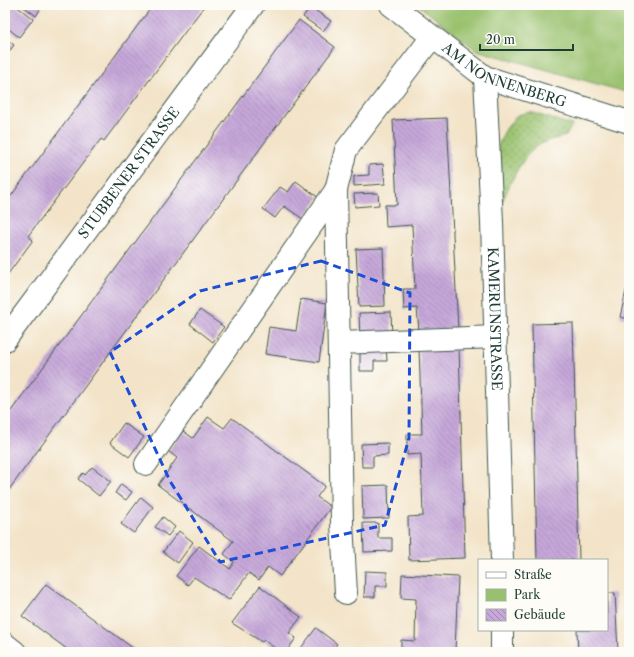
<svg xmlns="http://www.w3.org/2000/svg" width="634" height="657" viewBox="0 0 634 657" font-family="'Libre Caslon Text',serif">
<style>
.grass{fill:url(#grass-dots);stroke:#5c7f50}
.park{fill:#99c16d;stroke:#5c7f50}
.building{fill:url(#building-back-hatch)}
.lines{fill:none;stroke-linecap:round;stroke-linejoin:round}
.minor-casing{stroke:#3f564a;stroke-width:24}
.minor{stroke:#fff;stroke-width:22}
.marked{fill:none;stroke:#1d4ed8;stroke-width:3;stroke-dasharray:8 5;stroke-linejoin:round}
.labels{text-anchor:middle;stroke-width:3;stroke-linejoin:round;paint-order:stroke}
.street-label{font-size:14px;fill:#1f3d34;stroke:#fdfcf7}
</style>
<defs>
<pattern id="grass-dots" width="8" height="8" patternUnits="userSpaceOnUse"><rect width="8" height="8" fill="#99c16d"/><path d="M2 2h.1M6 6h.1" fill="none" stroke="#7c9e5a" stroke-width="1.8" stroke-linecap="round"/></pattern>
<pattern id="building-back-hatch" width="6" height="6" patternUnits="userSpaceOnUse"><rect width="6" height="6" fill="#c6a7d9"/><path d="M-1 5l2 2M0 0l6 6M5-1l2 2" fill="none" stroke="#a089b1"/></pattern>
</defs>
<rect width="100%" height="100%" fill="#fdfcf7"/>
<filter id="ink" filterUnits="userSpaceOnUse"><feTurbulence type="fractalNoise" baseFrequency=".025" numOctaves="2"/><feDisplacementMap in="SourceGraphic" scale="8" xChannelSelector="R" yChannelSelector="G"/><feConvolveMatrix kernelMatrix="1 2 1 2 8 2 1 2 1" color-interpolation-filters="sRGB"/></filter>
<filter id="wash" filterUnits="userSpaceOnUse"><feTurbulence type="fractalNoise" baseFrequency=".012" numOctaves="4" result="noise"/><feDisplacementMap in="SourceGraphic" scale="16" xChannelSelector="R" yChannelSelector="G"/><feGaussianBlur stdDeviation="0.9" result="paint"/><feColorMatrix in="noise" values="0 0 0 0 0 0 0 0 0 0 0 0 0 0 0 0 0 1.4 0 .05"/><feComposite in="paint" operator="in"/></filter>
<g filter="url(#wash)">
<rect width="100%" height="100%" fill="#f3e4c9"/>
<path class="grass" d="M530,112l42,13 -6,11c-7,2 -15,3 -21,6 -23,10 -33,39 -43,60l-4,-56 7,-16 12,-15z"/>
<path class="park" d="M418,5h211v88l-153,-43z"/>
<g id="blocks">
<g class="building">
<path d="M5,5h10l18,14 -14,18 -14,-11z"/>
<path d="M22,5h21l-7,11z"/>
<path d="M153,5h52l-101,136 -3,-2 -73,97 5,4 -28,38v-74z"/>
<path d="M310,7l21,14 -8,10 -20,-14z"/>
<path d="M299,20l36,27 -330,448v-76z"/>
<path d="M5,38l9,7 -9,12z"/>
<path d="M447,118l11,211 -39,2 -2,-23 -13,1 -1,-20h12l-3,-64 -26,2 -1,-22h12l-4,-85z"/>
<path d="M383,164l2,20 -31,2v-10l15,-1v-10z"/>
<path d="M296,181l23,17 -16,21 -19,-13 -9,12 -12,-9 17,-22 8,5z"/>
<path d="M378,193l1,12 -24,2 -1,-13z"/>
<path d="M383,248l2,58 -26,1 -3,-58z"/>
<path d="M628,282h1v37l-9,-2z"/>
<path d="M301,299l26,4 -8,59 -54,-8 4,-27 27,4z"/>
<path d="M200,310l24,17 -11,15 -23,-18z"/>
<path d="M391,312l1,25 -32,2 -1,-26z"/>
<path d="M573,323l6,237h-42l-5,-236z"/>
<path d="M386,345l1,16h-13v10h-14v-25z"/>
<path d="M459,347l6,211 -56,2 -1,-43 15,-1 -2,-62 -14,1v-21h15l-3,-86z"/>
<path d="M208,417l16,11 8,-10 93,68 -8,11 14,10 -51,69 -12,-9 -9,13 -10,-7 -20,27 -35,-23 -6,8 -12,-9 23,-30 31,23 4,-7 -10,-8 9,-13 -75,-56 19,-27 -9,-7 15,-20 10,7z"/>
<path d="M124,423l20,14 -15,20 -19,-14z"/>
<path d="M388,443v12l-15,1v11h-11l-1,-23z"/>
<path d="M92,467l19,14 -12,15 -21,-17 5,-6 2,2z"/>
<path d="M121,484l11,8 -6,8 -11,-7z"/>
<path d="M388,485l1,33 -26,1 -1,-33z"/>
<path d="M141,497l12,10 -19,26 -13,-9z"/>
<path d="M163,517l12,10 -7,9 -13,-9z"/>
<path d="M363,523h15v15h14v13l-28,1z"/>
<path d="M179,531l14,11 -15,21 -15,-11z"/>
<path d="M365,571l22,1v14h-12v11h-11z"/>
<path d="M402,574l56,3 -3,75h-54v-12l14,1 1,-42 -15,-1z"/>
<path d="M46,584l76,56 16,12h-67l-49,-36z"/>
<path d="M260,586l41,31 -12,16 7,5 -10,14h-6l-16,-12 -2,2 -30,-19z"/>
<path d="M607,593h8l3,59h-40l-1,-22h30z"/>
<path d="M316,628l21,16 -6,8h-33z"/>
</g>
</g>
</g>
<g filter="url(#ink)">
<use href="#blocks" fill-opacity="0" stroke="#3f564a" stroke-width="1"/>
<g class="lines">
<defs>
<g id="minor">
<path id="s1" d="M391,5l94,72 144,45"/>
<path id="s2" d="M485,77l7,145 10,338"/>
<path id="s3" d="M5,340l248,-335"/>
<path d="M339,343l157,-6"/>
<path d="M146,464l190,-274"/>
<path d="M346,593l-4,-70 -6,-333 10,-40 86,-113"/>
<path d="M5,644l10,8"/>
<path d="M502,652v-22"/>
</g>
</defs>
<use href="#minor" class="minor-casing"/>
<use href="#minor" class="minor"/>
</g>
</g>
<path class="marked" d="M321,261l89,32 -1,145 -24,87 -165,37 -50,-81 -60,-129 90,-61z"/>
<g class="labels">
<g class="street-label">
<text dy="5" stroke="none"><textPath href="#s1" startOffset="135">AM NONNENBERG</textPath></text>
<text dy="5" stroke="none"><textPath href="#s3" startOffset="208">STUBBENER STRASSE</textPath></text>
<text dy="5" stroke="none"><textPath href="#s2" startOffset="242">KAMERUNSTRASSE</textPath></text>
</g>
</g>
<rect width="634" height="657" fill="none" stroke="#fdfcf7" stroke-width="20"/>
<rect x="478" y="559" width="130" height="72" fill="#fdfcf7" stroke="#a4b0a9"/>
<rect x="486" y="572" width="20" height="6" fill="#ffffff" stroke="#a4b0a9"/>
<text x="514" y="579" font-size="12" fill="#1f3d34">Straße</text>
<rect x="486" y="589" width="20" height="12" fill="#99c16d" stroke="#a4b0a9"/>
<text x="514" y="599" font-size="12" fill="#1f3d34">Park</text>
<rect x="486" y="609" width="20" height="12" fill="url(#building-back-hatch)" stroke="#a4b0a9"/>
<text x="514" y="619" font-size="12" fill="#1f3d34">Gebäude</text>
<path d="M480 44v6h93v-6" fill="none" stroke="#1f3d34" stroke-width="2"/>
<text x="486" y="44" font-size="12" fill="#1f3d34" stroke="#fdfcf7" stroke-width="3" paint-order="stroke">20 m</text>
</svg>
